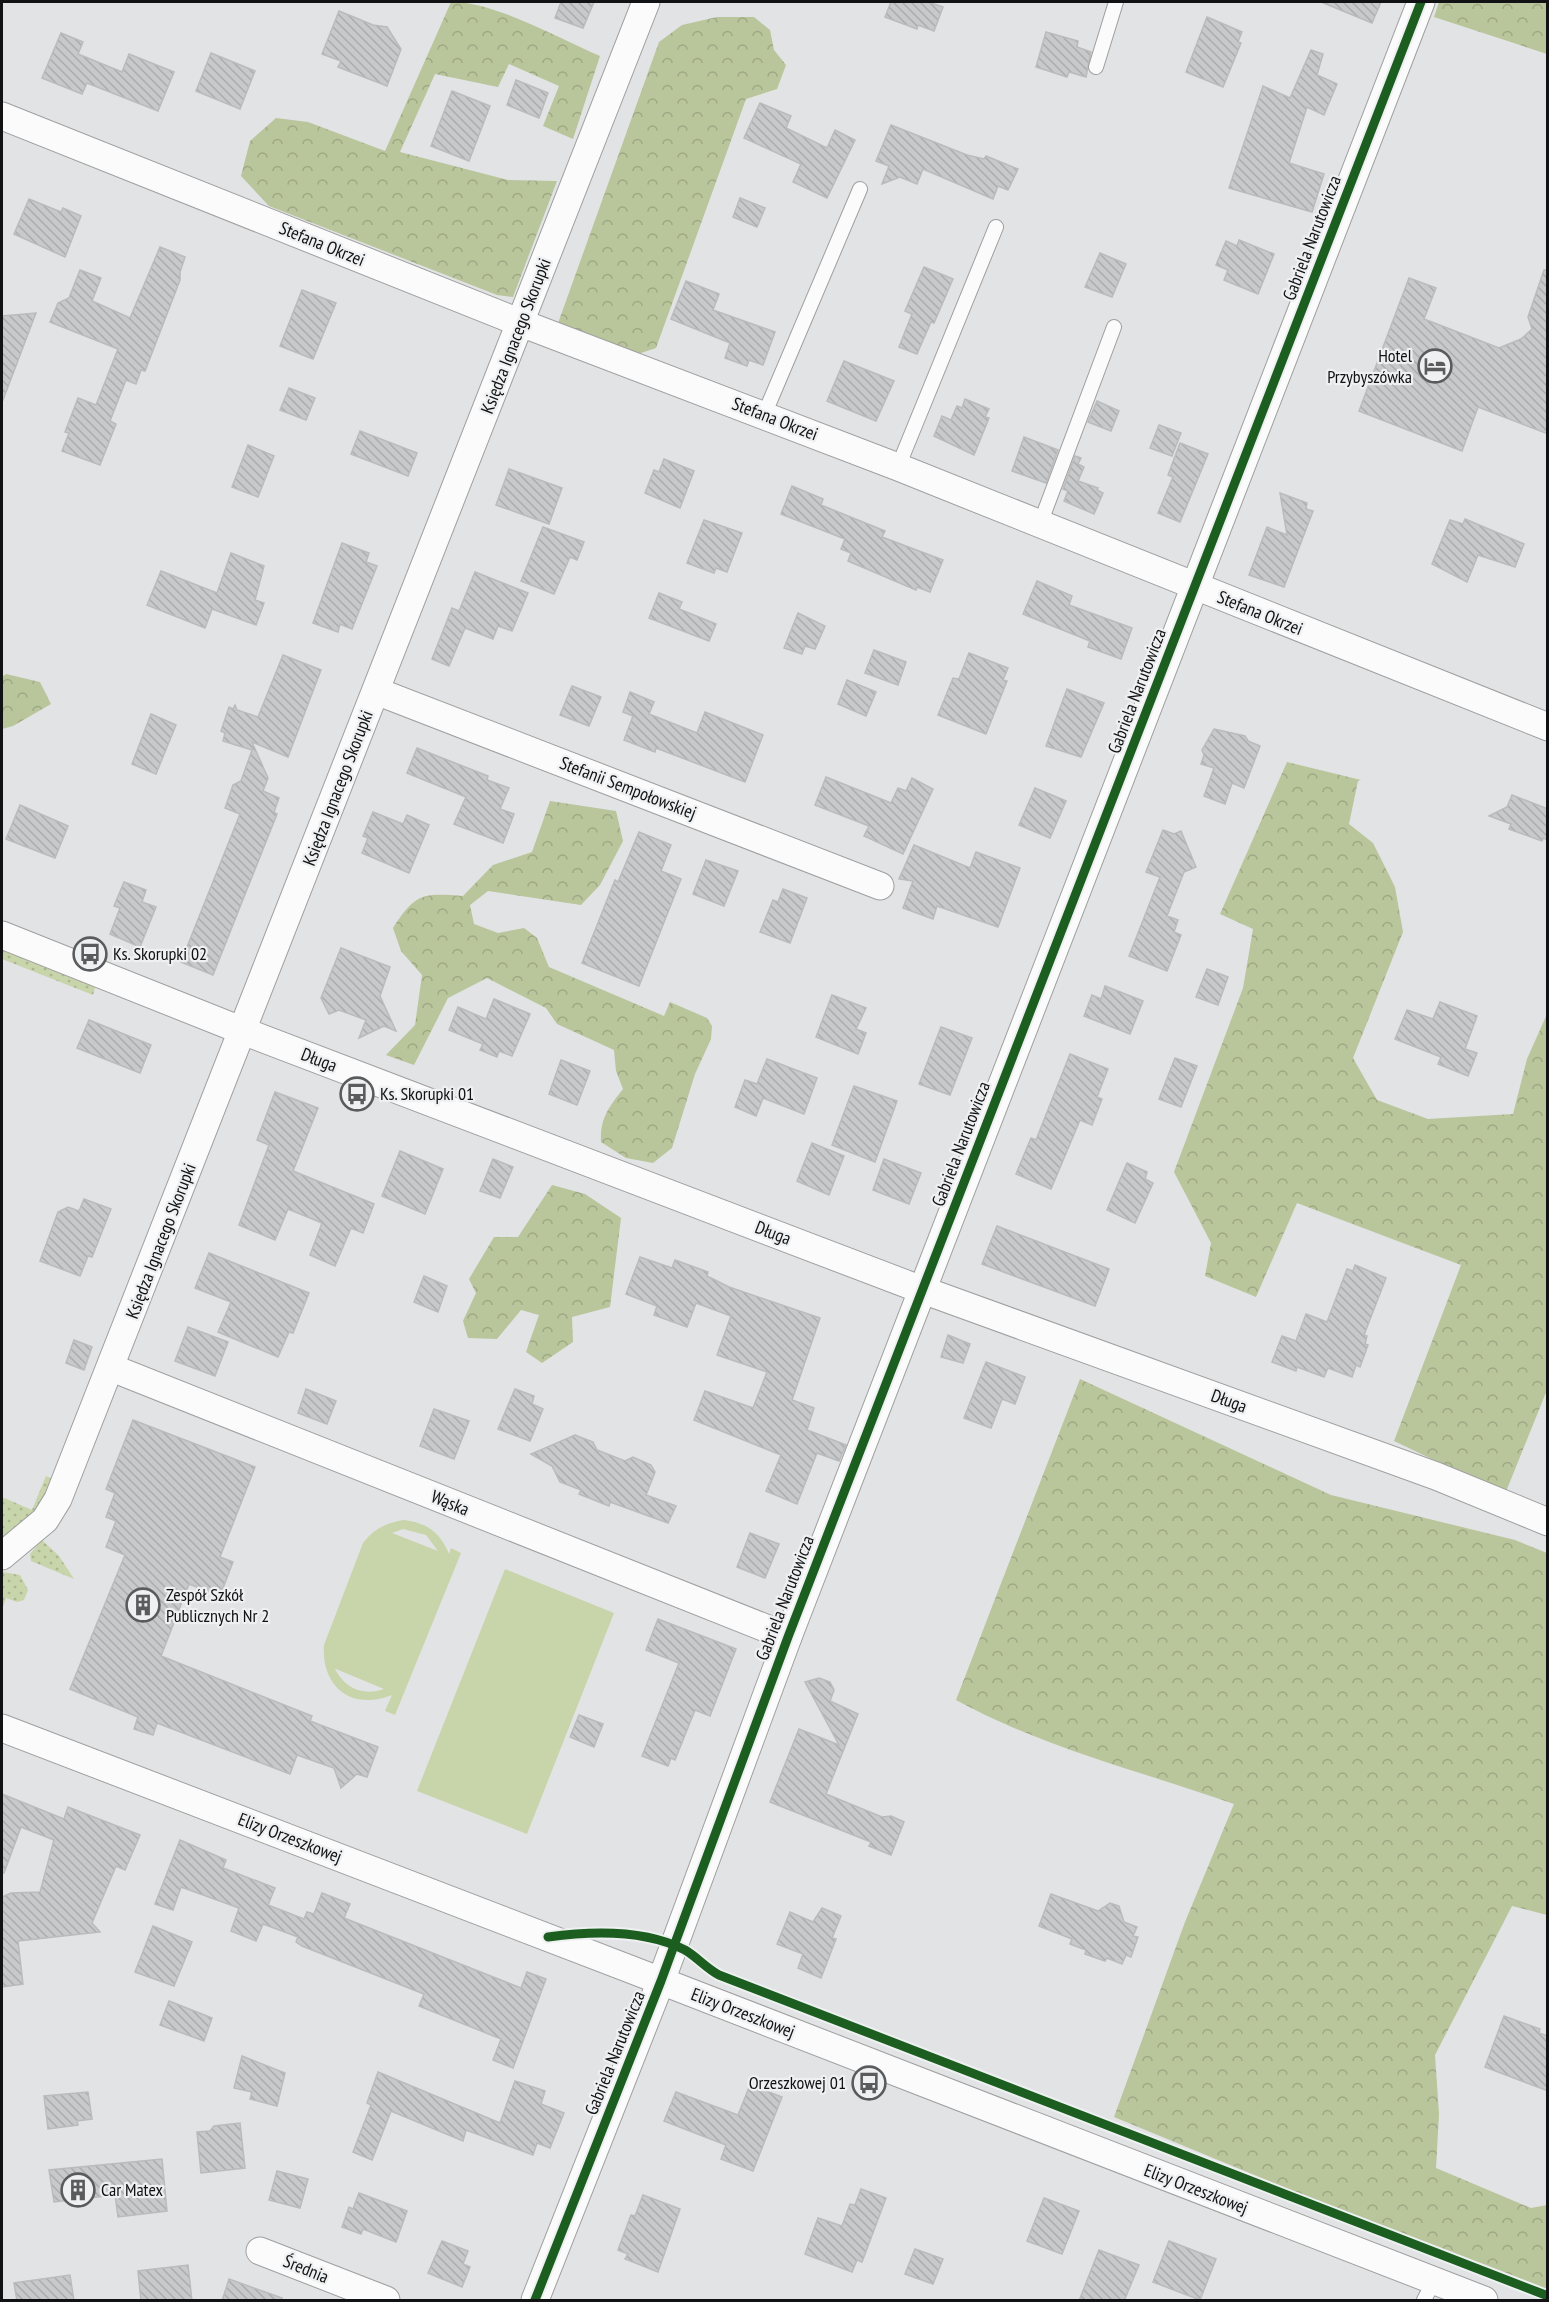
<svg xmlns="http://www.w3.org/2000/svg" width="1549" height="2302" viewBox="0 0 1549 2302" font-family="'PT Sans Narrow',sans-serif">
<style>
.green{fill:url(#green-dots)}
.forest{fill:url(#forest-crowns)}
.pitch{fill:#c8d4aa;fill-rule:evenodd}
.building{fill:url(#building-back-hatch);stroke:#babbbc;stroke-width:1.5}
.lines{fill:none;stroke-linecap:round;stroke-linejoin:round}
.service-casing{stroke:#9f9fa0;stroke-width:16}
.minor-casing{stroke:#9f9fa0;stroke-width:29}
.service{stroke:#fbfbfb;stroke-width:14}
.minor{stroke:#fbfbfb;stroke-width:27}
.cycleway-casing{stroke:#eef0f2;stroke-width:13}
.cycleway{stroke:#1b5e20;stroke-width:9}
.labels{text-anchor:middle;stroke-width:4.5;stroke-linejoin:round;paint-order:stroke}
.street-label{font-size:18px;fill:#111213;stroke:#eef0f2}
.poi-label{font-size:18px;fill:#111213;stroke:#eef0f2;text-anchor:start}
</style>
<defs>
<pattern id="green-dots" width="8" height="8" patternUnits="userSpaceOnUse" patternTransform="scale(1.5)"><rect width="8" height="8" fill="#c8d4aa"/><path d="M2 2h.1M6 6h.1" fill="none" stroke="#abb591" stroke-width="1.8" stroke-linecap="round"/></pattern>
<pattern id="forest-crowns" width="20" height="18" patternUnits="userSpaceOnUse" patternTransform="scale(1.5)"><rect width="20" height="18" fill="#b9c59b"/><path d="M2 6a3 3 0 1 1 6 0M12 15a3 3 0 1 1 6 0" fill="none" stroke="#9ea885"/></pattern>
<pattern id="building-back-hatch" width="6" height="6" patternUnits="userSpaceOnUse" patternTransform="scale(1.5)"><rect width="6" height="6" fill="#c8c9ca"/><path d="M-1 5l2 2M0 0l6 6M5-1l2 2" fill="none" stroke="#abacad"/></pattern>
</defs>
<rect width="100%" height="100%" fill="#e2e3e4"/>
<g class="green">
<path d="M2,946l94,38 -3,11 -91,-36z"/>
<path d="M46,1476l9,4 -11,23 -42,40v-46l30,13z"/>
<path d="M42,1540l17,16 15,23 -43,-18 -1,-7z"/>
<path d="M2,1572l18,3 8,15 -4,10 -7,2 -11,-4 -4,12z"/>
</g>
<g class="forest">
<path d="M451,2c43,-1 108,37 149,54l-27,83 -30,-13 16,-40 -50,-22 -11,23 -63,-13 -35,78 108,28 49,1 -44,116 -16,-2 -228,-89 -28,-30 9,-35 26,-23 32,4 77,29z"/>
<path d="M1439,2h108v52l-113,-37z"/>
<path d="M717,17h37l16,13 4,20 12,15 -9,24 -31,10 -90,249 -21,7 -78,-29 102,-284 23,-17z"/>
<path d="M6,674l34,8 11,22 -38,22 -11,3v-52z"/>
<path d="M1287,762l74,18 -3,1 -9,43 24,19 22,44 8,45 -50,126 24,42 51,19 85,-5 14,-55 20,-45v376l-42,104 -111,-53 67,-176 -164,-62 -41,94 -51,-21 6,-33 -37,-71 69,-184 10,-59 -33,-15z"/>
<path d="M550,801l66,10 7,30 -23,44 -19,20 -93,-14 -18,14 4,19 24,9 26,-5 13,10 12,29 115,49 6,-14 37,16 5,8 -1,13 -16,35 -23,74 -19,15 -27,-5 -25,-16c-1,-24 8,-35 22,-53l-7,-18 -2,-21 -57,-26 -11,-16 -59,-30 -39,20 -34,67 -28,-10 29,-30 7,-50 -21,-24 -8,-23c23,-35 29,-35 70,-32l30,-31 39,-13z"/>
<path d="M552,1185l33,9 36,24 -11,89 -38,10 1,25 -31,21 -16,-11 13,-37 -18,-5 -24,29 -29,-1 -5,-17 13,-28 -7,-14 25,-42h24z"/>
<path d="M1080,1379l251,116 184,45 32,13v362l-35,-9 -77,149 4,59 -3,54 95,40 16,-3v91l-433,-179 71,-195 49,-118c-94,-33 -190,-56 -278,-104z"/>
</g>
<g class="pitch">
<path d="M404,1520c23,3 36,12 45,34l2,-6 10,5 -66,162 -10,-4 7,-16c-39,16 -71,-7 -68,-50l39,-102c12,-15 23,-20 41,-23zM403,1529l23,6 12,16 -46,-18zM335,1669h1l48,20c-20,7 -39,0 -49,-20z"/>
<path d="M505,1569l109,44 -87,221 -110,-43z"/>
</g>
<g class="building">
<path d="M561,2h33l-11,26 -28,-10z"/>
<path d="M891,2h37l15,5 -9,24 -16,-6 -1,4 -32,-12z"/>
<path d="M1321,2h60l-9,21z"/>
<path d="M339,11l34,14 14,2 14,22 -14,37 -49,-19 3,-6 -19,-7z"/>
<path d="M1207,17l35,15 -4,10 3,1 -18,44 -37,-15z"/>
<path d="M1046,32l32,9 -1,6 14,5 -5,25 -17,-5 -2,5 -31,-10z"/>
<path d="M61,33l22,9 -5,12 44,18 7,-18 45,18 -16,39 -71,-28 -5,11 -40,-16z"/>
<path d="M1311,50l12,4 -6,21 20,9 -13,31 -17,-8 -18,56 35,11 -12,38 -83,-24 34,-102 27,12z"/>
<path d="M211,53l44,18 -15,38 -44,-18z"/>
<path d="M516,80l32,13 -9,25 -32,-13z"/>
<path d="M452,91l38,15 -21,55 -38,-15z"/>
<path d="M760,103l31,13 -5,12 41,20 8,-18 20,10 -28,58 -34,-16 8,-18 -57,-26z"/>
<path d="M891,125l76,30 17,4 2,-3 32,13 -10,21 -10,-4 -5,13 -70,-30 -6,15 -17,-7 -18,7 7,-18 -13,-5z"/>
<path d="M740,198l25,10 -8,19 -24,-10z"/>
<path d="M29,199l32,13 2,-4 18,8 -16,41 -51,-23z"/>
<path d="M1239,240l35,14 -16,40 -34,-14 4,-10 -12,-5 10,-24 11,5z"/>
<path d="M160,247l25,10 -5,15v8l-35,91 -4,-1 -5,14 -10,-4 -16,41 6,3 -16,41 -38,-14 7,-18 -4,-1 13,-34 18,7 22,-56 -68,-27 8,-19 11,-5 11,-28 21,8 -9,23 38,17z"/>
<path d="M1100,253l26,11 -14,33 -27,-10z"/>
<path d="M924,267l29,12 -19,44 -3,-1 -14,32 -18,-7 13,-33 -7,-3z"/>
<path d="M1544,270h4v164l-70,-27 -16,44 -103,-40 50,-133 27,10 -12,31 75,29 22,-9 11,-10 -4,-12z"/>
<path d="M686,281l33,13 -6,16 62,22 -12,33 -14,-5 -2,6 -22,-8 5,-15 -59,-24z"/>
<path d="M302,290l34,13 -23,56 -33,-13z"/>
<path d="M36,313l-33,87 -1,-1v-83z"/>
<path d="M844,361l50,20 -18,40 -49,-20z"/>
<path d="M289,388l26,10 -9,22 -26,-10z"/>
<path d="M965,399l24,10 -4,8 4,1 -15,37 -40,-19 8,-20 9,4 6,-14 5,2z"/>
<path d="M1097,401l22,10 -8,20 -23,-9z"/>
<path d="M1159,425l22,8 -9,23 -22,-8z"/>
<path d="M360,431l57,22 -9,23 -57,-22z"/>
<path d="M1024,437l34,13 -12,33 -34,-12z"/>
<path d="M1180,443l28,11 -28,68 -22,-9 15,-36 -5,-2z"/>
<path d="M248,445l26,11 -16,41 -26,-10z"/>
<path d="M1075,456l6,2 -3,6 6,3 -6,14 20,7 -1,2 6,3 -9,21 -30,-13 4,-10 -5,-2z"/>
<path d="M664,459l30,12 -14,37 -35,-15 9,-23 5,2z"/>
<path d="M509,469l53,19 -13,36 -53,-19z"/>
<path d="M792,486l31,13 -2,6 64,26 -3,6 61,23 -13,32 -13,-5 -1,3 -68,-29 3,-8 -10,-4 4,-10 -64,-25z"/>
<path d="M1280,493l27,10 -1,6 7,2 -29,76 -35,-12 18,-48 20,8z"/>
<path d="M1465,519l59,25 -9,23 -37,-12 -11,27 -35,-18 18,-44 13,4z"/>
<path d="M704,520l38,13 -15,39 -11,-4 -2,5 -27,-10z"/>
<path d="M543,527l41,15 -7,18 -7,-3 -16,37 -33,-13z"/>
<path d="M342,543l27,10 -3,9 11,4 -25,63 -12,-5 -2,8 -25,-9z"/>
<path d="M231,553l33,13 -9,34 9,3 -8,22 -44,-16 -7,19 -58,-23 14,-34 56,22z"/>
<path d="M475,572l53,21 -16,38 -14,-5 -5,13 -28,-11 -16,38 -17,-7 20,-51 7,3z"/>
<path d="M1037,581l35,15 -3,9 63,23 -11,31 -33,-12 2,-6 -67,-27z"/>
<path d="M659,593l23,9 -3,7 37,15 -7,17 -60,-23z"/>
<path d="M798,613l27,13 -10,23 -10,-3 -3,8 -18,-6z"/>
<path d="M874,650l32,12 -8,23 -33,-12z"/>
<path d="M969,653l39,15 -5,12 4,1 -21,53 -48,-19 15,-37 6,1z"/>
<path d="M283,655l38,15 -33,87 -36,-15 16,36 -5,13 16,7 -5,14 3,2 -64,161 -32,-13 59,-148 -15,-6 8,-23 8,-4 11,-31 -29,-9 2,-8 -4,-2 8,-24 4,2 2,-4 2,5 21,7z"/>
<path d="M847,680l29,12 -10,24 -28,-12z"/>
<path d="M572,686l29,11 -12,29 -29,-11z"/>
<path d="M1067,689l37,14 -23,54 -35,-11z"/>
<path d="M630,692l24,10 -5,12 48,19 8,-21 58,23 -18,47 -89,-34 -1,4 -31,-12 9,-24 -10,-4z"/>
<path d="M151,714l25,11 -20,49 -24,-10z"/>
<path d="M1214,729l31,7 3,5 12,5 -16,42 -12,-5 -7,21 -21,-8 10,-28 -13,-4 3,-9 -2,-5z"/>
<path d="M417,748l71,28 -1,4 22,8 -9,21 14,5 -11,29 -49,-19 12,-27 -59,-24z"/>
<path d="M826,777l65,26 7,-15 8,3 6,-13 21,11 -30,65 -39,-18 5,-10 -54,-21z"/>
<path d="M1035,788l31,13 -16,37 -31,-13z"/>
<path d="M1512,795l36,14v31l-5,-2 -1,3 -33,-12 2,-5 -22,-8 18,-9z"/>
<path d="M20,805l48,21 -13,32 -49,-19z"/>
<path d="M373,812l30,12 4,-9 22,10 -20,48 -47,-20 6,-15 -5,-2z"/>
<path d="M1163,830l11,4 7,-3 15,36 -12,5 -17,44 11,4 -4,12 7,3 -14,36 -38,-15 31,-79 -14,-5z"/>
<path d="M639,832l32,13 -10,26 20,8 -42,107 -57,-23 33,-83 3,2z"/>
<path d="M914,845l56,23 6,-16 44,16 -22,59 -61,-21 -4,13 -30,-11 10,-27 -14,-2z"/>
<path d="M706,860l32,11 -14,35 -31,-12z"/>
<path d="M124,882l22,8 -4,12 14,5 -16,40 -30,-13 10,-26 -6,-2z"/>
<path d="M783,889l24,9 -17,45 -30,-11 13,-32 5,2z"/>
<path d="M341,948l49,19 -10,29 16,35 -12,-5 -25,12 7,-18 -27,-10 -10,4 -8,-16z"/>
<path d="M1207,969l21,8 -10,28 -22,-8z"/>
<path d="M1105,986l38,15 -13,33 -46,-18 8,-21 9,4z"/>
<path d="M832,995l34,13 -10,21 10,4 -8,21 -42,-17z"/>
<path d="M494,999l36,15 -18,42 -13,-5 -2,6 -17,-7 3,-6 -34,-14 9,-23 28,12z"/>
<path d="M1440,1002l37,14 -12,33 12,4 -9,23 -30,-12 3,-7 -46,-18 12,-29 26,9z"/>
<path d="M89,1020l62,25 -11,28 -63,-25z"/>
<path d="M941,1027l31,11 -22,57 -31,-11z"/>
<path d="M1070,1054l38,15 -11,28 5,2 -10,26 -12,-5 -29,69 -35,-15 15,-36 5,2z"/>
<path d="M1175,1058l22,8 -16,41 -22,-8z"/>
<path d="M767,1059l50,19 -13,36 -41,-16 -7,18 -21,-9 10,-27 12,4z"/>
<path d="M561,1060l29,11 -13,34 -28,-11z"/>
<path d="M854,1086l43,15 -22,61 -43,-17z"/>
<path d="M275,1092l43,16 -25,63 81,33 -11,29 -12,-5 -16,38 -25,-11 12,-32 -34,-14 -13,31 -36,-15 30,-80 -12,-5z"/>
<path d="M812,1143l32,13 -15,39 -32,-14z"/>
<path d="M400,1151l43,18 -18,45 -43,-18z"/>
<path d="M493,1159l20,8 -13,31 -20,-7z"/>
<path d="M884,1159l37,14 -12,31 -36,-14z"/>
<path d="M1127,1163l20,9 -2,7 8,4 -18,40 -28,-13z"/>
<path d="M84,1199l27,10 -19,48 -4,-1 -8,20 -40,-15 18,-49 10,-5 11,4z"/>
<path d="M997,1226l112,43 -14,37 -113,-42z"/>
<path d="M209,1253l100,40 -16,40 -4,-1 -11,25 -60,-25 13,-30 -36,-14z"/>
<path d="M640,1257l32,11 3,-8 33,12 -1,4 22,11 91,31 -28,82 22,8 -7,22 39,15 -7,16 -22,-8 -20,51 -31,-13 15,-36 -87,-35 11,-29 48,17 14,-36 -50,-17 14,-39 -35,-13 -9,24 -33,-12 3,-9 -31,-12z"/>
<path d="M1355,1265l31,13 -22,57 3,1 -2,8 3,1 -8,22 -4,-2 -4,12 -24,-9 -4,9 -27,-10 -1,4 -24,-9 10,-26 14,5 10,-27 21,8 20,-53 6,2z"/>
<path d="M424,1276l23,10 -9,26 -24,-10z"/>
<path d="M188,1327l40,15 -13,34 -40,-15z"/>
<path d="M948,1335l22,9 -7,19 -22,-6z"/>
<path d="M74,1340l18,7 -8,23 -18,-7z"/>
<path d="M986,1362l39,15 -10,27 -13,-5 -11,29 -27,-10z"/>
<path d="M306,1389l30,12 -9,23 -29,-11z"/>
<path d="M515,1389l19,7 -2,8 11,5 -13,32 -32,-12z"/>
<path d="M434,1409l35,12 -15,38 -34,-13z"/>
<path d="M133,1420l122,47 -35,90 13,5 -13,34 -31,-12 -28,72 151,60 -2,5 68,26 -11,30 -10,-3 -16,14 -7,-20 -37,-13 -7,19 -133,-51 -4,12 -19,-6 4,-12 -68,-28 55,-134 -19,-8 10,-26 -10,-4 9,-24 -9,-4z"/>
<path d="M575,1435l18,7 4,8 28,11 8,-4 18,8 4,7 -9,23 30,11 -8,17 -58,-21 -1,4 -30,-12 2,-4 -21,-8 -8,-16 -21,-12z"/>
<path d="M750,1533l29,11 -14,34 -28,-11z"/>
<path d="M658,1619l78,30 -26,67 -15,-6 -20,50 -4,-2 -3,8 -26,-10 37,-93 -33,-13z"/>
<path d="M819,1678l11,4 4,8 -4,11 28,13 -32,80 56,23 9,-1 13,6 -13,33 -22,-9 2,-4 -101,-40 29,-73 40,16 -34,-63z"/>
<path d="M579,1715l24,9 -9,23 -24,-10z"/>
<path d="M2,1794l62,25 4,-12 72,28 -15,35 -9,-4 -24,57 8,9 -82,9 5,43 -21,3v-90l9,-4 29,-1 14,-52 -33,-13 -17,46h-2z"/>
<path d="M180,1840l46,20 -3,8 52,20 -7,17 36,14 3,-7 7,2 8,-21 28,11 -6,14 177,70 6,-16 19,7 -33,89 -20,-8 8,-21 -82,-33 5,-12 -122,-48 -6,-4 2,-5 -35,-13 -7,17 -25,-10 8,-23 -58,-21 -8,23 -18,-6z"/>
<path d="M1051,1894l47,17 12,-8 9,3 5,16 13,5 -4,9 5,1 -7,20 -5,-2 -4,9 -15,-6 -2,3 -20,-7 1,-4 -16,-6 2,-5 -33,-13z"/>
<path d="M822,1908l19,8 -9,22 4,1 -15,39 -23,-10 5,-14 -26,-10 13,-32 23,10z"/>
<path d="M153,1926l39,16 -18,44 -39,-14z"/>
<path d="M169,2001l43,17 -8,23 -44,-16z"/>
<path d="M1504,2016l36,13 -1,4 9,3v55l-63,-24z"/>
<path d="M242,2056l43,17 -8,33 -27,-7 2,-7 -18,-4z"/>
<path d="M378,2072l122,51 15,-42 30,10 -4,13 23,9 -14,35 -13,-5 -4,12 -67,-25 -3,11 -72,-30 -19,49 -19,-8 18,-47 -4,-2z"/>
<path d="M750,2085l32,12 -29,74 -32,-12 5,-14 -62,-24 12,-29 62,23z"/>
<path d="M88,2092l4,27 -15,2 1,4 -30,4 -4,-33z"/>
<path d="M240,2123l5,45 -44,5 -4,-41 13,-1 4,-5z"/>
<path d="M162,2159l5,52 -49,6 -3,-22 -61,7 -5,-32z"/>
<path d="M277,2171l31,8 -8,29 -31,-8z"/>
<path d="M861,2189l25,9 -24,64 -5,-2 -5,12 -47,-18 13,-36 24,8 8,-22 5,1z"/>
<path d="M359,2193l48,18 -11,31 -33,-13 -2,5 -19,-7 7,-20 4,2z"/>
<path d="M643,2195l37,14 -22,63 -33,-13 3,-5 -10,-4 13,-35 4,1z"/>
<path d="M1044,2198l35,13 -17,43 -35,-13z"/>
<path d="M442,2241l26,10 -5,13 7,3 -8,20 -34,-14z"/>
<path d="M1169,2241l47,18 -16,41 -47,-18z"/>
<path d="M915,2249l28,10 -10,25 -28,-10z"/>
<path d="M1099,2250l40,15 -15,36h-45z"/>
<path d="M188,2265l4,36h-51l-3,-30z"/>
<path d="M70,2275l4,26h-57l-3,-18z"/>
<path d="M229,2279l53,19 -1,3h-59z"/>
</g>
<g class="lines">
<defs>
<g id="service">
<path d="M1096,67l20,-65"/>
<path d="M764,415l96,-226"/>
<path d="M898,467l98,-240"/>
<path d="M1040,524l74,-197"/>
<path d="M1424,2300l10,-19"/>
</g>
<g id="minor">
<path d="M2,116l519,207 377,144 650,260"/>
<path d="M376,691l504,195"/>
<path d="M2,935l241,96 666,254 527,191 112,46"/>
<path d="M112,1368l676,269"/>
<path d="M2,1556l43,-36 13,-21 588,-1497"/>
<path d="M2,1728l659,253 823,319"/>
<path d="M260,2251l126,49"/>
<path d="M535,2300l126,-319 127,-344 633,-1635"/>
</g>
</defs>
<use href="#service" class="service-casing"/>
<use href="#minor" class="minor-casing"/>
<use href="#service" class="service"/>
<use href="#minor" class="minor"/>
<defs>
<g id="cycleway">
<path d="M548,1937c43,-6 96,-8 137,13 12,7 21,18 34,25l829,321"/>
<path d="M535,2300l126,-319 127,-344 633,-1635"/>
</g>
</defs>
<use href="#cycleway" class="cycleway-casing"/>
<use href="#cycleway" class="cycleway"/>
</g>
<defs>
<symbol id="hotel-ring" viewBox="-11 -11 22 22"><circle r="9.5" fill="#eef0f2" stroke="#5a5b5c" stroke-width="1.5"/><path d="M-6-4.5h1.5V1H6V5H4.5V3h-9V5H-6ZM-4 0a1.8 1.8 0 1 1 3.6 0ZM.5 0V-2.5h3Q6-2.5 6 0Z" fill="#5a5b5c"/></symbol>
<symbol id="bus-ring" viewBox="-11 -11 22 22"><circle r="9.5" fill="#eef0f2" stroke="#5a5b5c" stroke-width="1.5"/><path d="M-5-6H5V4H4V6H2V4H-2V6H-4V4H-5ZM-3.5-4V0h7V-4ZM-3.5 1.2v1.5H-2V1.2ZM2 1.2v1.5H3.5V1.2Z" fill="#5a5b5c"/></symbol>
<symbol id="building-ring" viewBox="-11 -11 22 22"><circle r="9.5" fill="#eef0f2" stroke="#5a5b5c" stroke-width="1.5"/><path d="M-4-6H4V6H1V3H-1V6H-4ZM-2.5-4.3h1.7v1.8h-1.7ZM.8-4.3h1.7v1.8H.8ZM-2.5-1h1.7V.8h-1.7ZM.8-1h1.7V.8H.8Z" fill="#5a5b5c"/></symbol>
</defs>
<g fill-rule="evenodd">
<use href="#hotel-ring" x="1416" y="347" width="38" height="38"/>
<use href="#bus-ring" x="71" y="935" width="38" height="38"/>
<use href="#bus-ring" x="338" y="1075" width="38" height="38"/>
<use href="#building-ring" x="124" y="1586" width="38" height="38"/>
<use href="#bus-ring" x="850" y="2064" width="38" height="38"/>
<use href="#building-ring" x="59" y="2171" width="38" height="38"/>
</g>
<g class="labels">
<g class="street-label">
<text transform="translate(1312 238) rotate(-69)" y="6">Gabriela Narutowicza</text>
<text transform="translate(322 244) rotate(22)" y="6">Stefana Okrzei</text>
<text transform="translate(516 336) rotate(-69)" y="6">Księdza Ignacego Skorupki</text>
<text transform="translate(775 419) rotate(21)" y="6">Stefana Okrzei</text>
<text transform="translate(1260 613) rotate(22)" y="6">Stefana Okrzei</text>
<text transform="translate(1137 691) rotate(-69)" y="6">Gabriela Narutowicza</text>
<text transform="translate(338 788) rotate(-69)" y="6">Księdza Ignacego Skorupki</text>
<text transform="translate(628 788) rotate(21)" y="6">Stefanii Sempołowskiej</text>
<text transform="translate(319 1060) rotate(21)" y="6">Długa</text>
<text transform="translate(961 1144) rotate(-69)" y="6">Gabriela Narutowicza</text>
<text transform="translate(773 1233) rotate(21)" y="6">Długa</text>
<text transform="translate(161 1241) rotate(-69)" y="6">Księdza Ignacego Skorupki</text>
<text transform="translate(1229 1401) rotate(20)" y="6">Długa</text>
<text transform="translate(450 1503) rotate(22)" y="6">Wąska</text>
<text transform="translate(785 1598) rotate(-69)" y="6">Gabriela Narutowicza</text>
<text transform="translate(290 1838) rotate(21)" y="6">Elizy Orzeszkowej</text>
<text transform="translate(743 2013) rotate(21)" y="6">Elizy Orzeszkowej</text>
<text transform="translate(615 2053) rotate(-68)" y="6">Gabriela Narutowicza</text>
<text transform="translate(1196 2189) rotate(21)" y="6">Elizy Orzeszkowej</text>
<text transform="translate(306 2269) rotate(22)" y="6">Średnia</text>
</g>
<g class="poi-label">
<text x="1412" y="362" text-anchor="end">Hotel<tspan x="1412" dy="21">Przybyszówka</tspan></text>
<text x="113" y="960">Ks. Skorupki 02</text>
<text x="380" y="1100">Ks. Skorupki 01</text>
<text x="166" y="1601">Zespół Szkół<tspan x="166" dy="21">Publicznych Nr 2</tspan></text>
<text x="846" y="2089" text-anchor="end">Orzeszkowej 01</text>
<text x="101" y="2196">Car Matex</text>
</g>
</g>
<rect width="1549" height="2302" fill="none" stroke="#111213" stroke-width="6"/>
</svg>
